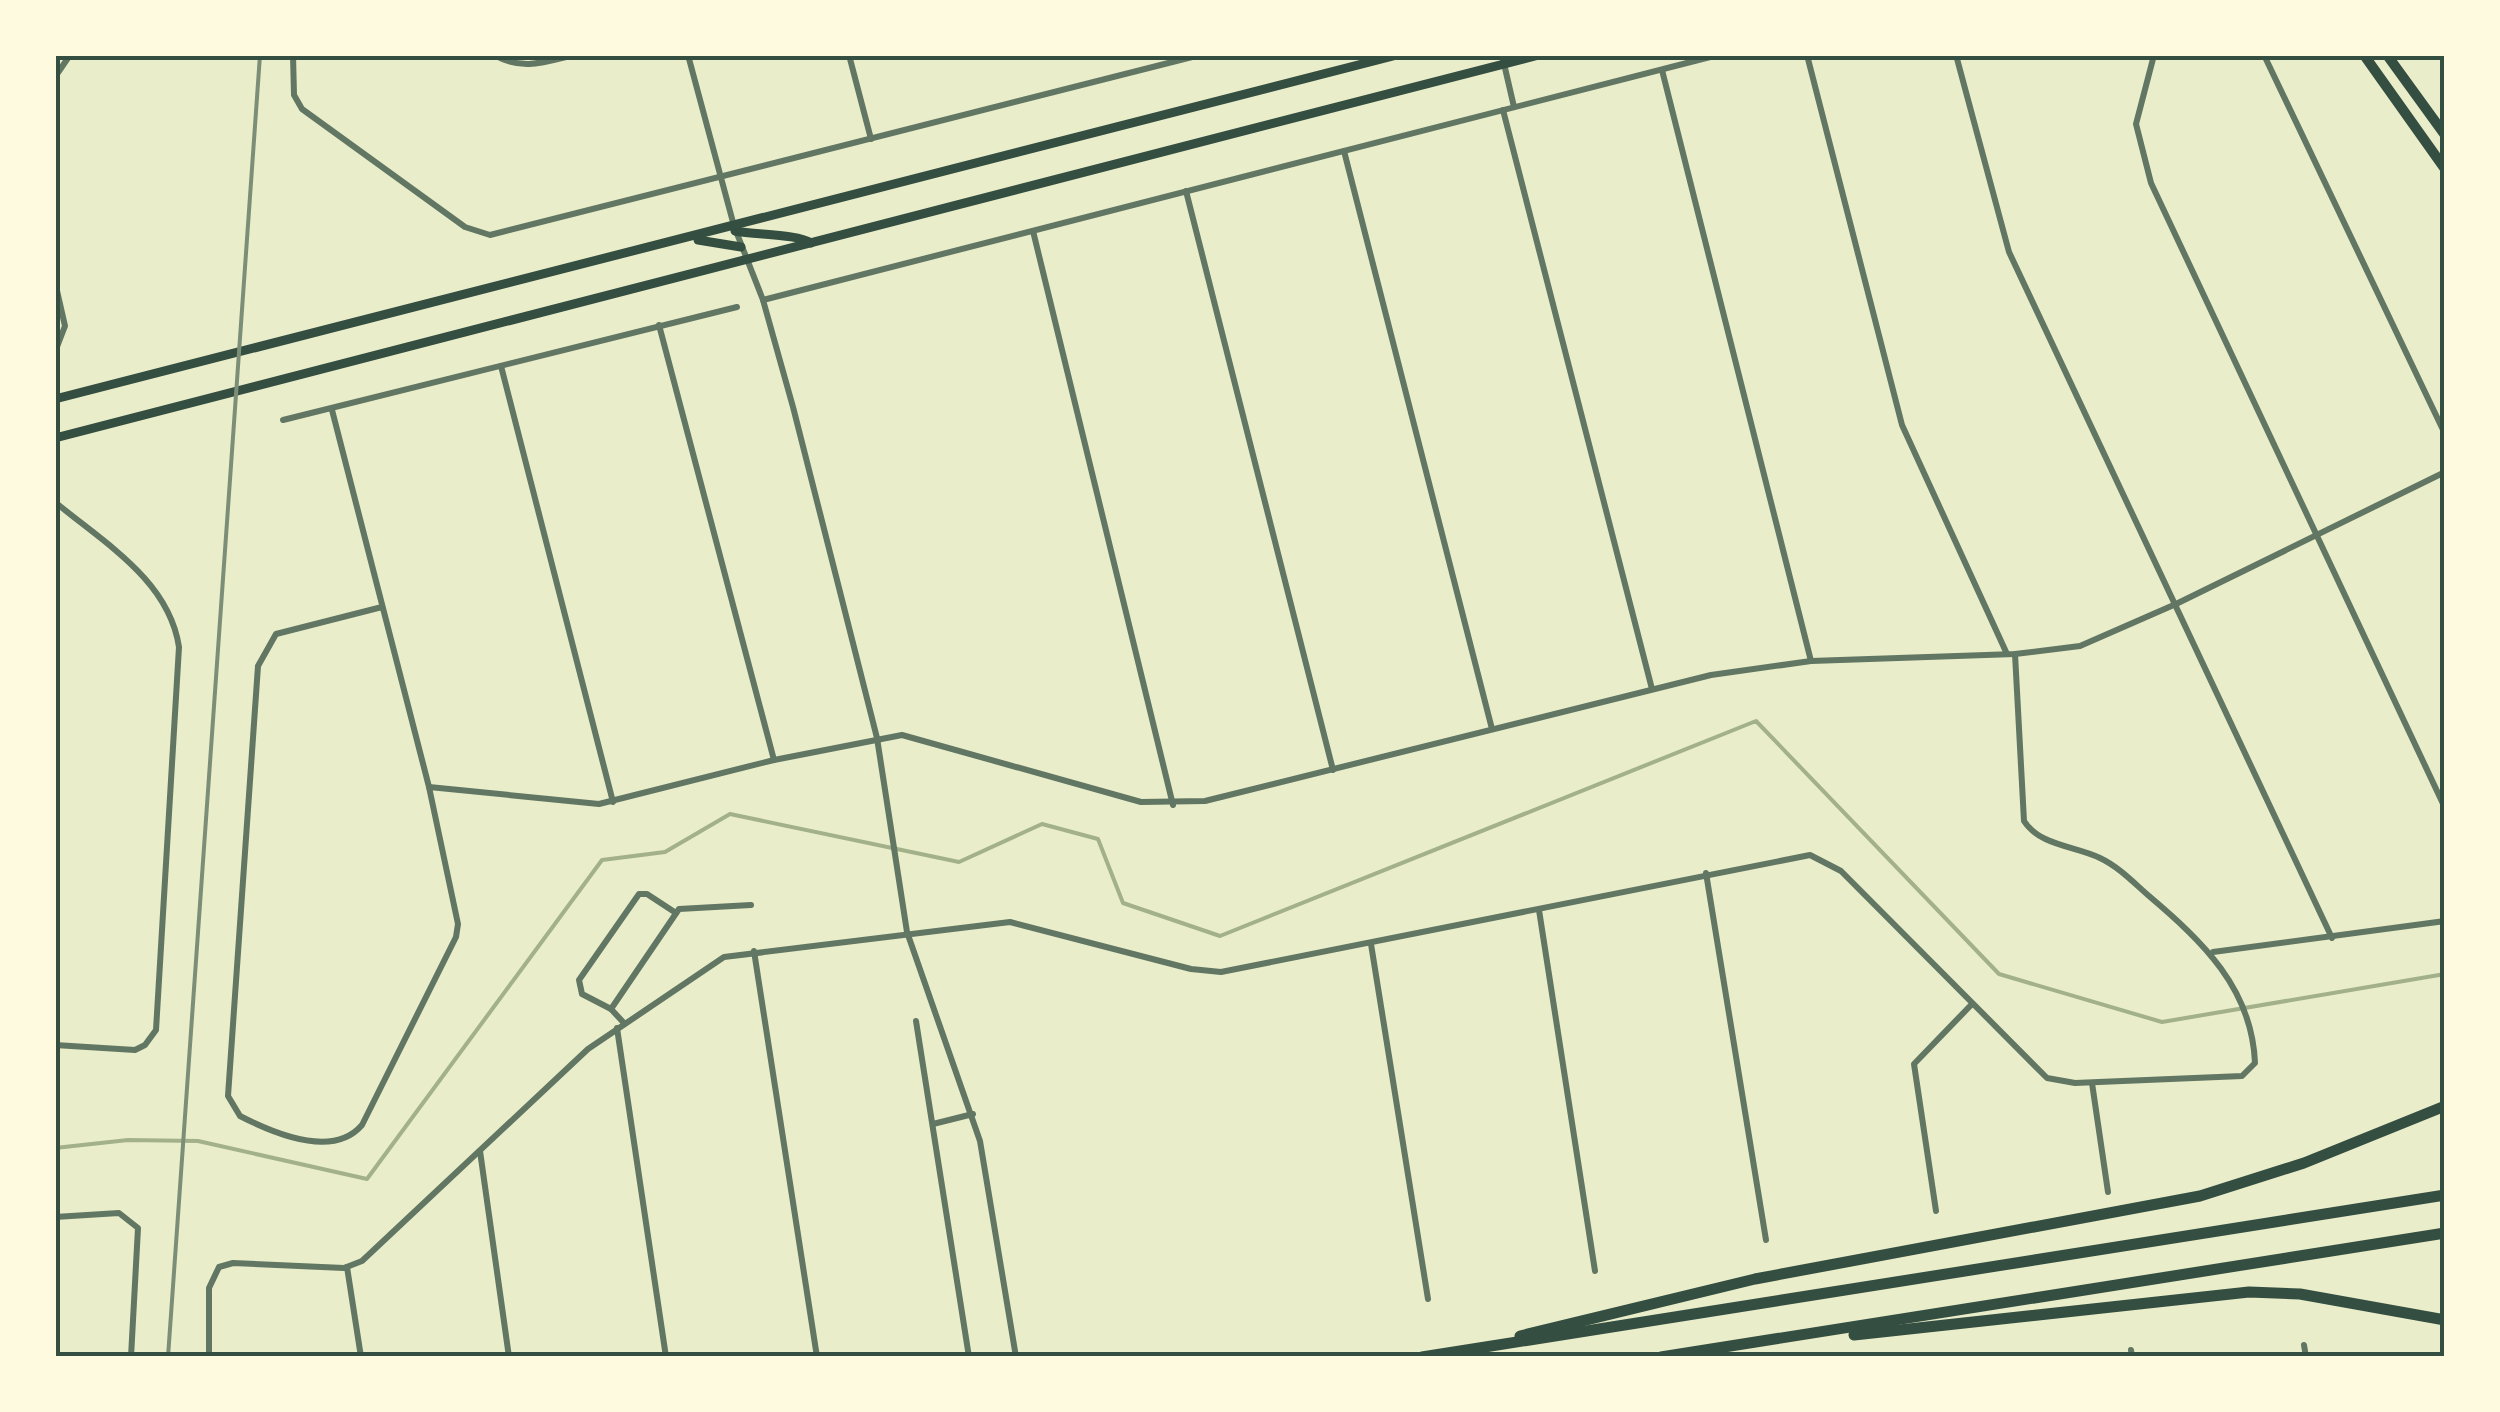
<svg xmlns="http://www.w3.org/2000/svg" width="2500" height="1412" viewBox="0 0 2500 1412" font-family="'Noto Sans',sans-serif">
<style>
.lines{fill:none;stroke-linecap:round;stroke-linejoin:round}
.stream{stroke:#a3b18a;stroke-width:4}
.minor{stroke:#617663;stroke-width:6}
.secondary{stroke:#344e41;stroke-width:9}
.primary{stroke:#344e41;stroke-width:10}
.motorway{stroke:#344e41;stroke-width:11}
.rail{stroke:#7c8e77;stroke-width:4}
.neatline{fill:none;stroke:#344e41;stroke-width:4}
</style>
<rect width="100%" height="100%" fill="#e9edc9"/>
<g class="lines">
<path class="stream" d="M55,1148l73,-8 70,1 169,38 235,-319 63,-8 65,-38 229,48 83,-38 56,15 25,64 97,33 536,-215 243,253 163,48 283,-48"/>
<g class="minor">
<path d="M293,55l1,40 8,14 163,118 25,8 710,-180"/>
<path d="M494,55c28,16 51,7 80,0"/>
<path d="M688,55l46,171 29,74 30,107 44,173 40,158 30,194 73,209 36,216"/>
<path d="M849,55l22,84"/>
<path d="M1502,55l12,52"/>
<path d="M1807,55l95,370 105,229"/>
<path d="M1956,55l53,197 323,686"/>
<path d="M2154,55l-18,69 15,59 294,625"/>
<path d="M2264,55l181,379"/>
<path d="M1662,70l149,591"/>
<path d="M55,77l15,-22"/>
<path d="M1503,110l149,579"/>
<path d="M1344,151l148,578"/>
<path d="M1186,191l147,579"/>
<path d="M1033,231l140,574"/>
<path d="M55,282l10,44 -10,26"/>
<path d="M763,300l955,-245"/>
<path d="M659,325l115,435"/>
<path d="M501,366l112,436"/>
<path d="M332,410l97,377 29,137 -2,13 -94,188c-29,34 -89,8 -122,-9l-12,-20 30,-430 18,-32 106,-27"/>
<path d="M283,420l454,-113"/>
<path d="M55,502c49,41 114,78 124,145l-23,383 -11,15 -10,5 -80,-5"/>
<path d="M429,787l170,17 175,-44 128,-25 239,67 64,-1 506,-126 100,-14 204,-7 65,-8 96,-42 269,-132"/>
<path d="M1706,873l60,367"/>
<path d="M1539,910l56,361"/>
<path d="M1371,944l57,355"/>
<path d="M754,951l63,406"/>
<path d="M2213,952l232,-31"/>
<path d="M611,1009l-29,-15 -3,-14 60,-86h8l29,19"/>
<path d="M916,1021l53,336"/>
<path d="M623,1022l-12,-13 68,-100 72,-4"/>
<path d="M617,1028l49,329"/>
<path d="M2092,1083l16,109"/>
<path d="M933,1124l40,-10"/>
<path d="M480,1151l29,206"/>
<path d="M1936,1211l-22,-147 58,-60"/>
<path d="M55,1217l64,-4 19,15 -7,129"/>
<path d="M347,1267l14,90"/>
<path d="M2304,1345l2,12"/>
<path d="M2131,1350l1,7"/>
<path d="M209,1357v-69l10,-21 14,-4 111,5 18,-7 226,-212 136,-92 286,-35 181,47 30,3 589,-117 31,16 206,207 28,5 167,-7 13,-13c-3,-75 -53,-122 -106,-167 -15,-13 -30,-29 -49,-38 -24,-12 -60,-12 -76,-37l-9,-167"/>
</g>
<g class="secondary">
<path d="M735,231c21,4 63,3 76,12"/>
<path d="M698,240l43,7"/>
<path d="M55,399l1342,-344"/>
<path d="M55,438c496,-124 989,-257 1484,-383"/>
</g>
<g class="primary">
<path d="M2364,55l81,114"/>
<path d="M2387,55l58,80"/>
</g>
<g class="motorway">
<path d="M1854,1335l395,-43 51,2 145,26"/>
<path d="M1520,1336l235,-57 445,-83 104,-33 141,-57"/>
<path d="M1422,1357l1023,-162"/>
<path d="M1661,1357l784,-124"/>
</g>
<path class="rail" d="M168,1357l92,-1302"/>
</g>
<rect width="2500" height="1412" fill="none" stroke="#fefae0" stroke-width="115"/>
<rect x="58" y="58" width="2384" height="1296" class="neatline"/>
</svg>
